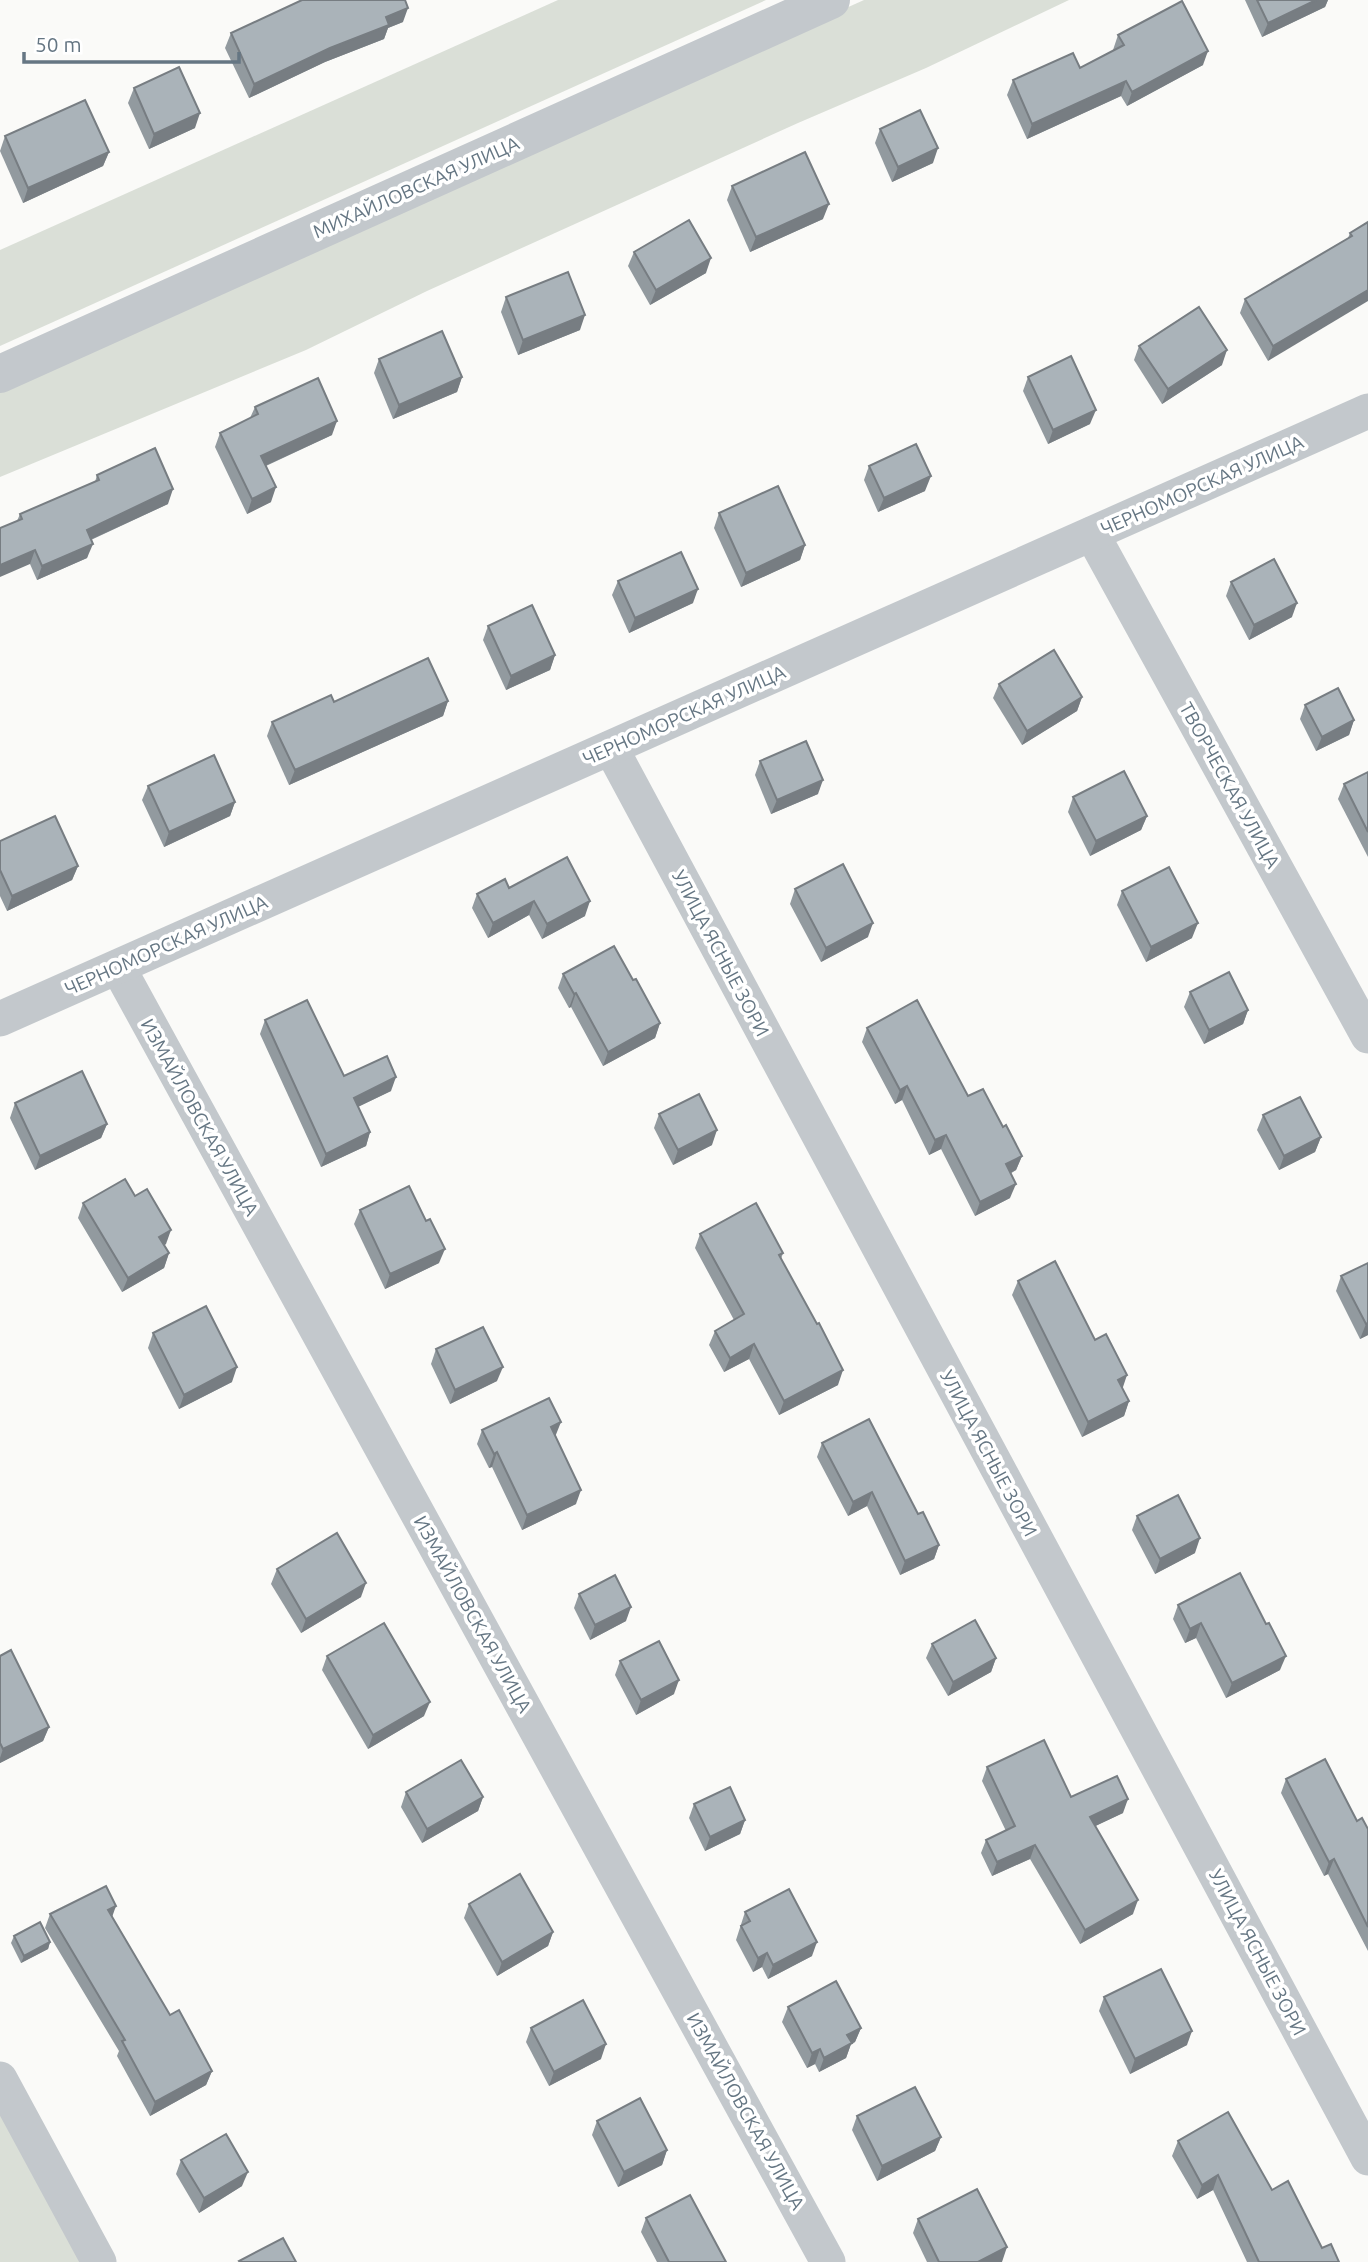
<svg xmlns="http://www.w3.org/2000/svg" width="1368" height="2262" viewBox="0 0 1368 2262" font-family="Ubuntu,sans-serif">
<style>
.green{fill:#dadfd7}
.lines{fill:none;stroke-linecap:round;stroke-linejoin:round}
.minor{stroke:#c3c8cc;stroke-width:35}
.tertiary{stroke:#c3c8cc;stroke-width:38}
.wall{fill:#929a9f}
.shaded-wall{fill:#777d82}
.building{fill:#aab3b9;stroke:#777d82;stroke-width:2}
.labels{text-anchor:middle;stroke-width:7;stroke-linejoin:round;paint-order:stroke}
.street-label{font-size:19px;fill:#657683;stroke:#fff}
</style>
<rect width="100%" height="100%" fill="#fafaf8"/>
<g class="green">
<path d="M558,0h208l-766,346v-96z"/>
<path d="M864,0h205l-143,68 -128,55 -371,168 -121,59 -306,127v-89z"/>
<path d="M0,2099l88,163h-88z"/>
</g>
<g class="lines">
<g class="minor">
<path d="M1092,534l276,502"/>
<path d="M611,748l757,1410"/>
<path d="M118,967l710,1295"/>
<path d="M0,1019l1368,-608"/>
<path d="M0,2079l99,183"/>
</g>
<path class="tertiary" d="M0,374l831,-374"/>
</g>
<g class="wall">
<path d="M1245,0h83l-3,7 -63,30z"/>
<path d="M403,22l-15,6 -4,11 -59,23 -76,36 -24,-50 6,-15z"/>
<path d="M1118,35l85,30 -76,41 -6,-10 -94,43 -20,-44 6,-15 67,-12 34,-17 -1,-1z"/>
<path d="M134,88l61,40 -46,21 -21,-46z"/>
<path d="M880,129l53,34 -41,19 -17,-39z"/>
<path d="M5,136l104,16 -6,14 -80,37 -23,-52z"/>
<path d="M732,186l91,33 -73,33 -23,-52z"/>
<path d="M1368,222l-100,139 -28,-48 5,-14 103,-61 2,-5z"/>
<path d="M634,252l72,21 -56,32 -22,-39z"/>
<path d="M506,297l74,33 -62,25 -17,-43z"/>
<path d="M1139,346l83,19 -60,39 -28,-44z"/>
<path d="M379,359l83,18 -5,15 -64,27 -19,-46z"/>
<path d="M1028,377l62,47 -42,20 -25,-53z"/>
<path d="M255,407l77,28 -66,31 5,36 -24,12 -32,-67 5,-14 30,-15z"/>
<path d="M869,466l56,25 -47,21 -14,-32z"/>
<path d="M97,475l71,29 -77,36 -4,18 -50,22 -7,-16 -13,-43 3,-7 75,-32z"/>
<path d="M719,513l86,32 -5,15 -59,27 -27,-59z"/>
<path d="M618,581l75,22 -64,30 -17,-38z"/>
<path d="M1231,582l61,35 -43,23 -23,-44z"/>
<path d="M488,626l67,29 -5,15 -44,20 -23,-50z"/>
<path d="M999,684l83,13 -5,14 -55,34 -29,-47z"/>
<path d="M448,701l-5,15 -154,69 -22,-49 5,-14 62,-20z"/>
<path d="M1305,705l49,15 -5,15 -33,16 -16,-32z"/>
<path d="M760,761l58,33 -47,20 -16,-39z"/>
<path d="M1368,772v85l-30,-58 6,-15z"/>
<path d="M148,786l87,16 -5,14 -66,31 -22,-47z"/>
<path d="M1073,797l74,19 -6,14 -51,26 -22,-44z"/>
<path d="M0,841l78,25 -6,14 -65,31 -7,-15z"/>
<path d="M509,888l76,28 -43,23 -13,-24 -41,23 -16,-30 5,-14z"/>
<path d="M795,889l73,48 -47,25 -31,-58z"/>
<path d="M1122,891l70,47 -46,24 -29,-57z"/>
<path d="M563,974l70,6 27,43 -5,15 -52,28 -32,-59 -2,1 -11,-20z"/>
<path d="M1190,992l58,18 -5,14 -39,20 -20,-37z"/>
<path d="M265,1020l79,56 47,15 -33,16 12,25 -4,14 -45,21 -61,-133z"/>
<path d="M867,1028l101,68 35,31 19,29 -6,14 -6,4v24l-35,18 -34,-67 -12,6 -27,-55 -7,4 -33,-62z"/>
<path d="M15,1103l92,21 -6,14 -66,32 -25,-52z"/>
<path d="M659,1114l53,31 -39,20 -19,-37z"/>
<path d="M1263,1115l58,22 -6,15 -36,18 -22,-40z"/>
<path d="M135,1196l31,48 -2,1 5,8 -5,15 -42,24 -44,-74 5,-15z"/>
<path d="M360,1210l79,53 -54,26 -31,-65z"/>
<path d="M700,1234l83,19 -2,6 57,126 -59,30 -30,-56 -25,13 -15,-27 6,-14 19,-11 -39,-72z"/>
<path d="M1368,1263v72l-8,4 -24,-48 5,-15z"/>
<path d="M1018,1281l77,59 34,61 -5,15 -42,21 -70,-142z"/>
<path d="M153,1333l79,49 -53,27 -31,-61z"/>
<path d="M436,1349l61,32 -47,23 -19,-40z"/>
<path d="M482,1430l74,6 20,68 -54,26 -30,-63 -3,1 -12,-24z"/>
<path d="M822,1443l96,71 21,31 -5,14 -34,16 -33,-69 -19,10 -31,-59z"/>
<path d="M1137,1516l58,37 -40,21 -23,-44z"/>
<path d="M277,1569l84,28 -60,36 -30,-49z"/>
<path d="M579,1594l47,27 -36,19 -16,-32z"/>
<path d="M1178,1605l102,65 -54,28 -30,-60 -11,5 -12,-24z"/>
<path d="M932,1644l64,14 -5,14 -43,24 -22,-38z"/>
<path d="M0,1656l49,71 -6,14 -43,22z"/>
<path d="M327,1656l97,60 -56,33 -46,-79z"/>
<path d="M620,1661l54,33 -38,21 -21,-40z"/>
<path d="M987,1767l84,30 52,16 -28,13 38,88 -53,30 -50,-85 -38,17 -11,-23 5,-13 20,-9 -24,-50z"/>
<path d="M1286,1779l71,42 11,8v122l-40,-77 -4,2 -43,-83z"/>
<path d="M406,1792l77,5 -5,14 -56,32 -21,-36z"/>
<path d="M694,1804l51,16 -5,14 -35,17 -16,-33z"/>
<path d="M469,1904l84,28 -5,14 -51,30 -33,-58z"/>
<path d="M745,1912l67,44 -44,23 -6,-12 -9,5 -17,-32z"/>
<path d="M50,1914l62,3 58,98 42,56 -6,14 -56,31 -33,-60 2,-5 -74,-123z"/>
<path d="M14,1936l36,6 -2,7 -27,14 -10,-20z"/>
<path d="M1104,1997l83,48 -57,29 -31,-63z"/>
<path d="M788,2007l73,21 -6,14 -4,2 -5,14 -27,14 -4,-8 -8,4 -25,-46z"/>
<path d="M531,2028l70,31 -52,27 -23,-44z"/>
<path d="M857,2116l84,21 -6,14 -58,30 -25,-51z"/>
<path d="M597,2121l70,29 -5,15 -44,22 -26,-52z"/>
<path d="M1178,2141l94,49 50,58 17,14h-92l-34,-72 -16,9 -25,-43z"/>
<path d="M181,2160l61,26 -43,27 -23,-39z"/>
<path d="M646,2218l80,44h-69l-16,-30z"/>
<path d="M918,2219l83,43h-74l-14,-29z"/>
</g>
<g class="shaded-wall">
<path d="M1316,0h12l-3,7 -63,30 6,-14z"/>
<path d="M408,8l-5,14 -15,6 -4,11 -59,23 -76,36 5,-14 132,-67z"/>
<path d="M1208,51l-5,14 -76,41 5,-14z"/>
<path d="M1126,81l-5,15 -94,43 5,-15z"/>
<path d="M200,113l-5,15 -46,21 5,-15z"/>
<path d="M938,148l-5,15 -41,19 6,-15z"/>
<path d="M109,152l-6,14 -80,37 5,-15z"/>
<path d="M829,204l-6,15 -73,33 6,-15z"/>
<path d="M711,258l-5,15 -56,32 6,-15z"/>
<path d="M1368,290v11l-100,60 5,-15z"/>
<path d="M585,315l-5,15 -62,25 5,-15z"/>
<path d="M1227,350l-5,15 -60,39 6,-15z"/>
<path d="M462,377l-5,15 -64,27 6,-14z"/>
<path d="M1096,410l-6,14 -42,20 5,-14z"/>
<path d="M337,421l-5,14 -76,35 5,-14z"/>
<path d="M931,476l-6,15 -47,21 6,-14z"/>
<path d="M276,487l-5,15 -24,12 5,-15z"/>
<path d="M173,489l-5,15 -87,40 6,-14z"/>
<path d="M93,544l-6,14 -50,22 5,-14z"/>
<path d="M805,545l-5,15 -59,27 5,-14z"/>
<path d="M35,550l-5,14 -30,13v-12z"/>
<path d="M698,589l-5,14 -64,30 6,-15z"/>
<path d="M1297,603l-5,14 -43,23 5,-15z"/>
<path d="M555,655l-5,15 -44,20 5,-14z"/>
<path d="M1082,697l-5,14 -55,34 5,-14z"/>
<path d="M448,701l-5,15 -154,69 6,-15z"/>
<path d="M1354,720l-5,15 -33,16 6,-14z"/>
<path d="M823,780l-5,14 -47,20 6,-14z"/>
<path d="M235,802l-5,14 -66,31 5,-15z"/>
<path d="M1147,816l-6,14 -51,26 6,-15z"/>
<path d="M78,866l-6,14 -65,31 5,-15z"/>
<path d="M534,901l-5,14 -41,23 5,-15z"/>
<path d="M590,901l-5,15 -43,23 5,-15z"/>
<path d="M873,923l-5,14 -47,25 5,-14z"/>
<path d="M1198,923l-6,15 -46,24 5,-15z"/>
<path d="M576,993l-5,14 -2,1 5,-14z"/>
<path d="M1248,1010l-5,14 -39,20 5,-14z"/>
<path d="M660,1023l-5,15 -52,28 5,-14z"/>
<path d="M396,1077l-5,14 -42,20 5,-13z"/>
<path d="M907,1086l-5,14 -7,4 5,-14z"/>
<path d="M107,1124l-6,14 -66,32 5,-14z"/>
<path d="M717,1130l-5,15 -39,20 5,-15z"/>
<path d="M370,1132l-4,14 -45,21 5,-13z"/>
<path d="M946,1135l-5,14 -12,6 6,-15z"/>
<path d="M1321,1137l-6,15 -36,18 5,-14z"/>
<path d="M1022,1156l-6,14 -16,8 6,-14z"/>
<path d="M1016,1184l-6,14 -35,18 5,-14z"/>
<path d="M171,1230l-5,14 -12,8 5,-15z"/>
<path d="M445,1249l-6,14 -54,26 5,-15z"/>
<path d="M169,1253l-5,15 -42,24 6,-14z"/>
<path d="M1368,1323v12l-8,4 6,-15z"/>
<path d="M754,1344l-5,15 -25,13 6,-14z"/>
<path d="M237,1367l-5,15 -53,27 5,-14z"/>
<path d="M503,1367l-6,14 -47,23 5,-14z"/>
<path d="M843,1370l-5,15 -59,30 5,-14z"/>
<path d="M1127,1375l-5,15 -4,-10z"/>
<path d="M1129,1401l-5,15 -42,21 6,-15z"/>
<path d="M561,1422l-6,15 -4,-10z"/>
<path d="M497,1452l-5,15 -3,1 5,-14z"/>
<path d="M581,1490l-5,14 -54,26 5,-15z"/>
<path d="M872,1492l-5,14 -19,10 5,-14z"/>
<path d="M1200,1538l-5,15 -40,21 5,-15z"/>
<path d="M939,1545l-5,14 -34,16 5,-14z"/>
<path d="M366,1583l-5,14 -60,36 5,-14z"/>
<path d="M631,1607l-5,14 -36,19 5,-15z"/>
<path d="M1201,1623l-5,15 -11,5 5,-14z"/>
<path d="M1286,1656l-6,14 -54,28 6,-15z"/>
<path d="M996,1658l-5,14 -43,24 5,-14z"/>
<path d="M679,1680l-5,14 -38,21 5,-15z"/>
<path d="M430,1702l-6,14 -56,33 5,-14z"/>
<path d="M49,1727l-6,14 -43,22v-5l3,-9z"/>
<path d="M483,1797l-5,14 -56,32 5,-14z"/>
<path d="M1128,1799l-5,14 -38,18 5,-14z"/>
<path d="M745,1820l-5,14 -35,17 5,-14z"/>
<path d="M1035,1845l-5,14 -38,17 5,-14z"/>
<path d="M1334,1859l-6,15 -4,2 5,-14z"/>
<path d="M1138,1900l-5,14 -53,30 5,-14z"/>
<path d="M116,1906l-5,14 -3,-10z"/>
<path d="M553,1932l-5,14 -51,30 5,-14z"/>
<path d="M50,1942l-2,7 -27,14 3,-7z"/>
<path d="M817,1942l-5,14 -44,23 5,-14z"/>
<path d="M767,1953l-5,14 -9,5 5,-14z"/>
<path d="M861,2028l-6,14 -4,2 -5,14 -27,14 5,-14 23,-23z"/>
<path d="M1192,2031l-5,14 -57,29 5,-15z"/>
<path d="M606,2044l-5,15 -52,27 5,-14z"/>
<path d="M820,2049l-5,15 -8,4 5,-15z"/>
<path d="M212,2071l-6,14 -56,31 5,-14z"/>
<path d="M941,2137l-6,14 -58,30 5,-15z"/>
<path d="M667,2150l-5,15 -44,22 6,-15z"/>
<path d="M248,2172l-6,14 -43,27 5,-15z"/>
<path d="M1218,2175l-5,15 -16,9 5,-14z"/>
<path d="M1007,2247l-5,15h-24z"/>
</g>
<g class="building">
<path d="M302,0h103l3,8 -22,9 3,8 -59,23 -76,36 -23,-51z"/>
<path d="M1257,0h59l-48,23z"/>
<path d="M1182,1l26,50 -76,41 -6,-11 -94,43 -19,-44 60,-27 7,15 44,-23 -6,-10z"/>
<path d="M179,67l21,46 -46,21 -20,-46z"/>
<path d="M85,100l24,52 -81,36 -23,-52z"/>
<path d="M920,110l18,38 -40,19 -18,-38z"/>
<path d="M805,152l24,52 -73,33 -24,-51z"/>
<path d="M689,220l22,38 -55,32 -22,-38z"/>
<path d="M1368,222v68l-95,56 -28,-47 107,-63 -2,-3z"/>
<path d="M568,272l17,43 -62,25 -17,-43z"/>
<path d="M1199,307l28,43 -59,39 -29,-43z"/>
<path d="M442,331l20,46 -63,28 -20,-46z"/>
<path d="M1071,356l25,54 -43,20 -25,-53z"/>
<path d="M318,378l19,43 -76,35 15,31 -24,12 -32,-66 38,-19 -3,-7z"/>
<path d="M916,444l15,32 -47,22 -15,-32z"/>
<path d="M155,448l18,41 -86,41 6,14 -51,22 -7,-16 -35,15v-37l22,-9 -2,-5 79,-34 -2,-5z"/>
<path d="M778,486l27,59 -59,28 -27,-60z"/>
<path d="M681,552l17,37 -63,29 -17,-37z"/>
<path d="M1274,559l23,44 -43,22 -23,-43z"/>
<path d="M532,605l23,50 -44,21 -23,-50z"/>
<path d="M1054,650l28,47 -55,34 -28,-47z"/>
<path d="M428,658l20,43 -153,69 -23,-48 59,-27 3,7z"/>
<path d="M1338,688l16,32 -32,17 -17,-32z"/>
<path d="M806,741l17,39 -46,20 -17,-39z"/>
<path d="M214,755l21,47 -66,30 -21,-46z"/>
<path d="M1124,771l23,45 -51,25 -23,-44z"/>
<path d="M1368,772v60l-24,-48z"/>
<path d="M55,816l23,50 -66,30 -12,-26v-29z"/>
<path d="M567,857l23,44 -43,23 -13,-23 -41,22 -16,-29 28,-15 4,9z"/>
<path d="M843,864l30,59 -47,25 -31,-59z"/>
<path d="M1169,867l29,56 -47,24 -29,-56z"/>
<path d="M614,946l19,34 3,-1 24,44 -52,29 -32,-59 -2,1 -11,-20z"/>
<path d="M1229,972l19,38 -39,20 -19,-38z"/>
<path d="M307,1000l37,76 43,-20 9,21 -42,21 16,34 -44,22 -61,-134z"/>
<path d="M917,1000l51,96 15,-7 20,38 3,-2 16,31 -16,8 10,20 -36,18 -34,-67 -11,5 -28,-54 -7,4 -33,-62z"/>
<path d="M82,1071l25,53 -67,32 -25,-53z"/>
<path d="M699,1094l18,36 -39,20 -19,-36z"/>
<path d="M1300,1097l21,40 -37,19 -21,-41z"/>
<path d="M125,1179l10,17 12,-7 24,41 -12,7 10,16 -41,25 -45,-75z"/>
<path d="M409,1186l17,35 4,-2 15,30 -55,25 -30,-64z"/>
<path d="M756,1203l27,50 -4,2 38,69 2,-1 24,47 -59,31 -30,-57 -24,14 -15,-27 29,-17 -44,-80z"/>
<path d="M1055,1261l40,79 11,-6 21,41 -9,5 11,21 -41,21 -70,-141z"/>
<path d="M1368,1263v60l-2,1 -25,-48z"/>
<path d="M206,1306l31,61 -53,28 -31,-62z"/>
<path d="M483,1327l20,40 -48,23 -19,-41z"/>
<path d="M549,1398l12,24 -10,5 30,63 -54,25 -30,-63 -3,2 -12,-24z"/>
<path d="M869,1419l49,95 5,-2 16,33 -34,16 -33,-69 -19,10 -31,-59z"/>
<path d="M1178,1495l22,43 -40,21 -23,-43z"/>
<path d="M337,1533l29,50 -60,36 -29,-50z"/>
<path d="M1240,1573l26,51 3,-1 17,33 -54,27 -31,-60 -11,6 -12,-24z"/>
<path d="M615,1575l16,32 -36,18 -16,-31z"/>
<path d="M975,1620l21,38 -43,24 -21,-38z"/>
<path d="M384,1623l46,79 -57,33 -46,-79z"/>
<path d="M659,1641l20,39 -38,20 -21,-39z"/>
<path d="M11,1650l38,77 -46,22 -3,-6v-87z"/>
<path d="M1044,1740l27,57 46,-21 11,23 -38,18 48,83 -53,30 -50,-85 -38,17 -11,-22 29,-14 -28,-59z"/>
<path d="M1325,1759l32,62 5,-3 6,11v98l-34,-68 -5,3 -43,-83z"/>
<path d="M461,1760l22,37 -56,32 -21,-37z"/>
<path d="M730,1787l15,33 -35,17 -16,-33z"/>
<path d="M520,1874l33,58 -51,30 -33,-58z"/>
<path d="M106,1886l10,20 -8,4 62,105 9,-5 33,61 -57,31 -33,-61 3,-1 -75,-126z"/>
<path d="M789,1889l28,53 -44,23 -6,-12 -9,5 -17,-32 9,-5 -5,-9z"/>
<path d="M40,1922l10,20 -26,14 -10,-20z"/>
<path d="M1161,1969l31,62 -57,28 -31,-62z"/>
<path d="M836,1981l25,47 -14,7 5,8 -28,15 -4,-9 -8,4 -24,-46z"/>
<path d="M583,2000l23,44 -52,28 -23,-44z"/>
<path d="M915,2087l26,50 -59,29 -25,-50z"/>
<path d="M640,2098l27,52 -43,22 -27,-51z"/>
<path d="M1228,2112l44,78 16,-9 34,67 9,-4 8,18h-80l-41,-87 -16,10 -24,-44z"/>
<path d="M226,2134l22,38 -44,26 -23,-38z"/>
<path d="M977,2189l30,58 -29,15h-39l-21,-43z"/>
<path d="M690,2195l36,67h-57l-23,-44z"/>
<path d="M283,2238l13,24h-56l-1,-1z"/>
</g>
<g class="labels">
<g class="street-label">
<text transform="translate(416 187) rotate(-24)" y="7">МИХАЙЛОВСКАЯ УЛИЦА</text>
<text transform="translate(1202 485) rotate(-24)" y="7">ЧЕРНОМОРСКАЯ УЛИЦА</text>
<text transform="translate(684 715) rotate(-24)" y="7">ЧЕРНОМОРСКАЯ УЛИЦА</text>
<text transform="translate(1230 785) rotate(61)" y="7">ТВОРЧЕСКАЯ УЛИЦА</text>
<text transform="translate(166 945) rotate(-24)" y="7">ЧЕРНОМОРСКАЯ УЛИЦА</text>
<text transform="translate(721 953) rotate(62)" y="7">УЛИЦА ЯСНЫЕ ЗОРИ</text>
<text transform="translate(200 1117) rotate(61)" y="7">ИЗМАЙЛОВСКАЯ УЛИЦА</text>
<text transform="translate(989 1453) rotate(62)" y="7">УЛИЦА ЯСНЫЕ ЗОРИ</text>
<text transform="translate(473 1614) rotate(61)" y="7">ИЗМАЙЛОВСКАЯ УЛИЦА</text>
<text transform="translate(1258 1952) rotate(62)" y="7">УЛИЦА ЯСНЫЕ ЗОРИ</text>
<text transform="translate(746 2111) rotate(61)" y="7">ИЗМАЙЛОВСКАЯ УЛИЦА</text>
</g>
</g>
<path d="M24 52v10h215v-10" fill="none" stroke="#657683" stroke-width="3.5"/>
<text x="35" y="52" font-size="21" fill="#657683" stroke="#ffffff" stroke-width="5" paint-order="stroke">50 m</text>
</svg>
